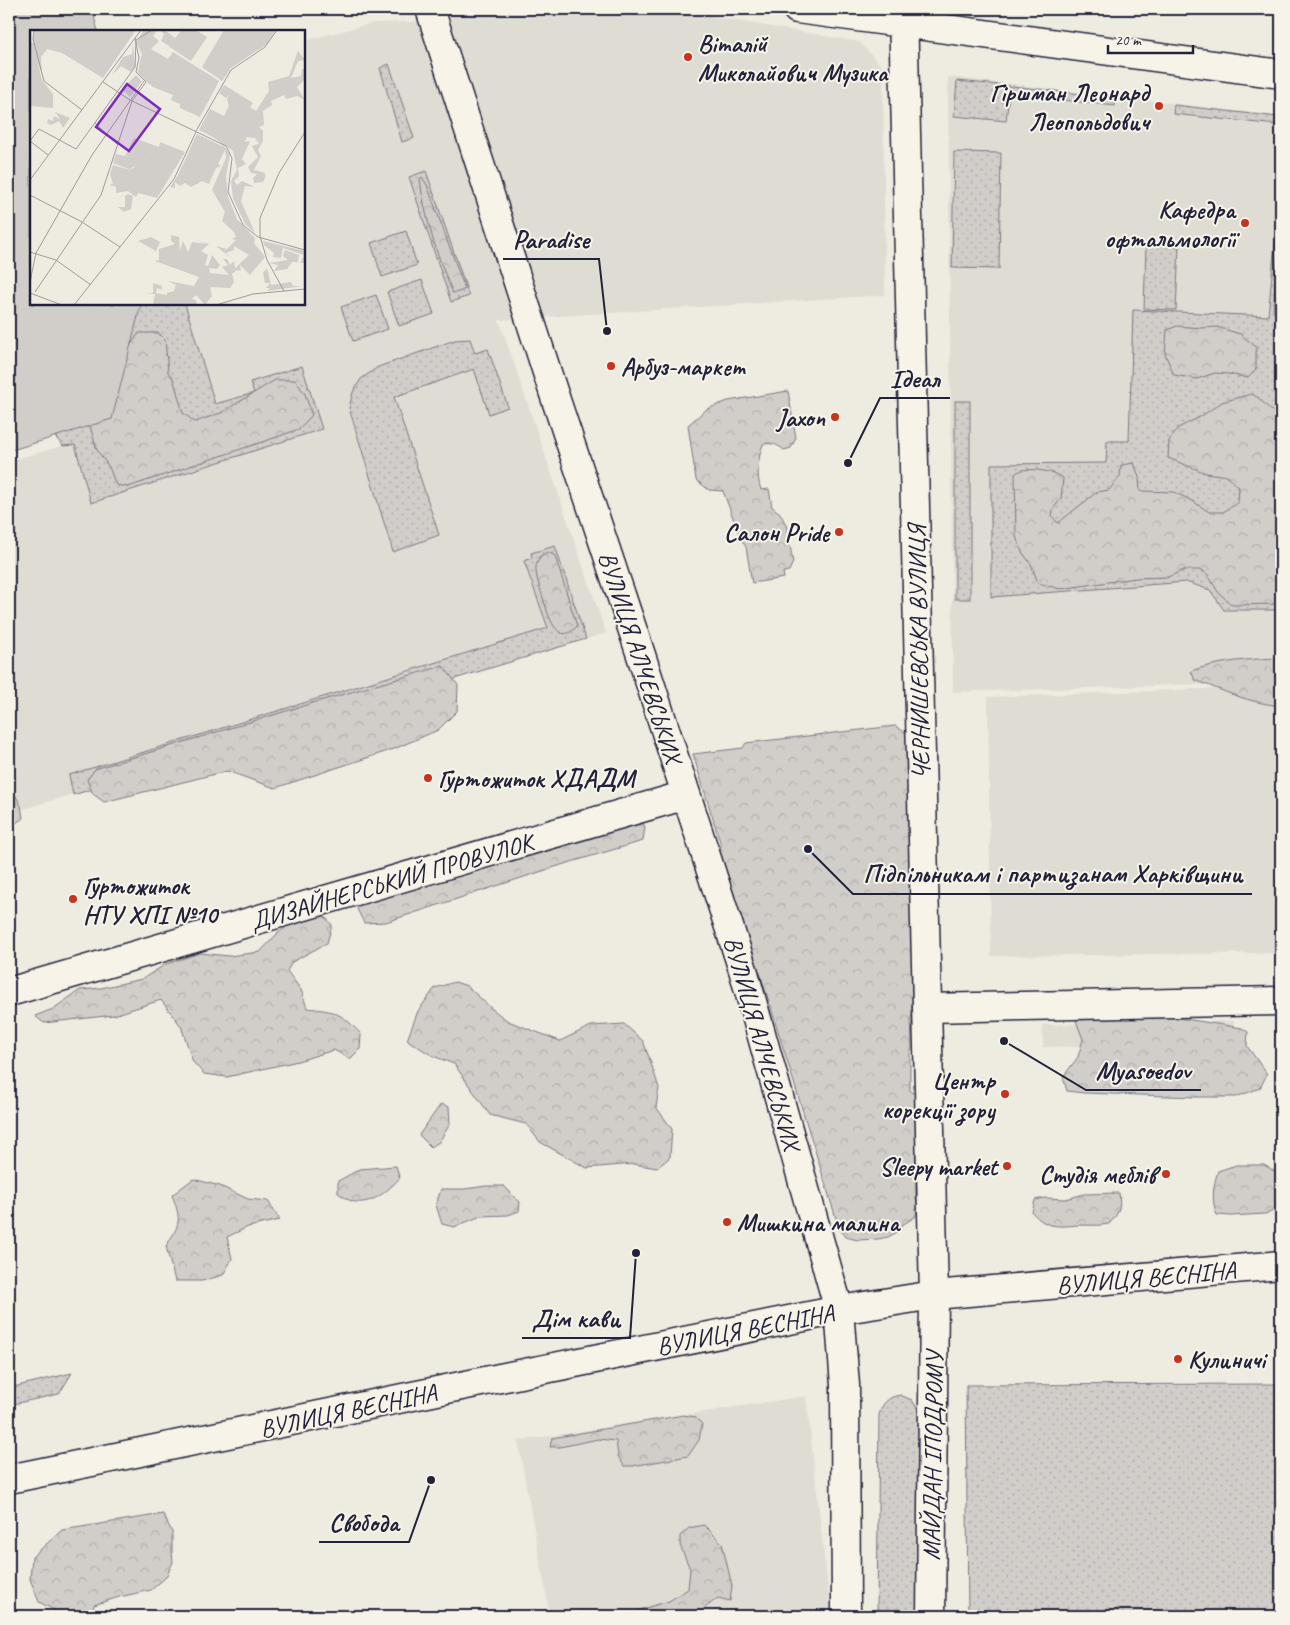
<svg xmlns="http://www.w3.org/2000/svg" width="1290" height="1625" viewBox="0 0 1290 1625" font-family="Caveat,sans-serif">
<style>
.built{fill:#dfdcd4}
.grass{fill:url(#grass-dots);stroke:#7a7882}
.forest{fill:url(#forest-crowns);stroke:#7a7882}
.pitch{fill:#d1cdc9;stroke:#7a7882}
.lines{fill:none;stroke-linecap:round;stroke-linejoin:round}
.minor-casing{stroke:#22223b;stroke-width:31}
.major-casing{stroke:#22223b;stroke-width:31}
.minor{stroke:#f7f3e8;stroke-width:28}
.major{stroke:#f7f3e8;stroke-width:28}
.tram{stroke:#22223b;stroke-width:1}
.poi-dot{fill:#c8321e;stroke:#f7f3e8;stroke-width:2}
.labels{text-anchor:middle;stroke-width:4;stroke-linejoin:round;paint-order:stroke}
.poi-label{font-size:25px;font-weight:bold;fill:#22223b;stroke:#f7f3e8;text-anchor:end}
.street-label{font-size:25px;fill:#22223b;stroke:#f7f3e8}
.inset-road{fill:none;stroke:#9c9b9f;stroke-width:1}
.view{fill:#7b2cbf;fill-opacity:0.15;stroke:#7b2cbf;stroke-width:2.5}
.inset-edge{fill:none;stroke:#22223b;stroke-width:2.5}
.leader{fill:none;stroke:#22223b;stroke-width:2}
.callout-dot{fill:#22223b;stroke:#f7f3e8;stroke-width:2}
.callout-label{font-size:26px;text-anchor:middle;font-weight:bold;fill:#22223b;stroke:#f7f3e8;stroke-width:4;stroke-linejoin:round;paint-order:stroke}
</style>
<defs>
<pattern id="grass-dots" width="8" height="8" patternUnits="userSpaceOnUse" patternTransform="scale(1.25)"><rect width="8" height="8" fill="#d1cdc9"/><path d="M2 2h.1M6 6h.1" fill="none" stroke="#b3b0ae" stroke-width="1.8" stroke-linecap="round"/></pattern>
<pattern id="forest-crowns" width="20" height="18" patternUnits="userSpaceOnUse" patternTransform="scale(1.25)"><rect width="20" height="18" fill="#d1cdc9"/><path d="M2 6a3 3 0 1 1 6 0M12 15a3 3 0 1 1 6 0" fill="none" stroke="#b3b0ae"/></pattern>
</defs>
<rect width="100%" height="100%" fill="#eeebe1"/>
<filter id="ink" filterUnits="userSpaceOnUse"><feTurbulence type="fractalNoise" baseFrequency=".02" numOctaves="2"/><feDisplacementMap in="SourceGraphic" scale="10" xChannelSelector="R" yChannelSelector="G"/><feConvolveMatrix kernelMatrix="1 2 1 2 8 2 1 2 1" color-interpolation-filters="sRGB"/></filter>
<g filter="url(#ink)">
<g class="built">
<path d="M453,9h215l192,33 23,26 2,227 -386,25 107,313 -592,179 -5,-19v-332l120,-34 22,-123h153v-263l69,-18 70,-2z"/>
<path d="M948,77l333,39v566l-328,10z"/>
<path d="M1281,686v267l-290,3 -3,-259z"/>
<path d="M1234,1021v23l-191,3 -1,-22z"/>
<path d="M806,1396l25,220h-281l-32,-175z"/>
</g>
<g class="grass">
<path d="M389,64l25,74 -12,4 -22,-74z"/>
<path d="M957,81l53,5 -4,35 -52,-5z"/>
<path d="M1012,86l104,12 -1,8 -104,-12z"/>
<path d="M1174,105l104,12 -1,8 -104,-11z"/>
<path d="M954,152l47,1 -2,116 -47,-1z"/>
<path d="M426,171l43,125 -18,6 -42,-125z"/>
<path d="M1281,180v430h-57l-14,-20 -24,-8 -195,15v-133l115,-1 1,-22h22l4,-131 135,6z"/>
<path d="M406,231l11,34 -35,12 -11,-34z"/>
<path d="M1146,245l33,1 -3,64 -32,-1z"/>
<path d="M422,280l12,34 -35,12 -12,-34z"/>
<path d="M376,295l12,34 -35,12 -12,-34z"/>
<path d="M138,304h47l30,100 39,-11 -4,-11 52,-16 20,63 -231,74 -16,-58 -12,1 -13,-15z"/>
<path d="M470,339l5,14 13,-4 20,58 -19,7 -15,-45 -80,28 45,138 -46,17 -44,-144 4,-16 8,-13 17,-12 77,-27z"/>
<rect x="955" y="401" width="15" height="198"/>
<path d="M555,546l31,93 -513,156 -4,-20 479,-147 -24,-67 8,-3 -1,-5z"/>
<path d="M72,1373l-13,21 -50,11v-17z"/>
<path d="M1281,1384v232h-313l-2,-231z"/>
<path d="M900,1395l12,5 7,11 -1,205h-41l2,-201c3,-12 9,-18 21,-20z"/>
</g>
<g class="forest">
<path d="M422,177l5,8 38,104 -6,3 -6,1c-15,-33 -29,-78 -33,-114z"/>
<path d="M1281,220v99l-8,-9z"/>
<path d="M1177,326l24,2 16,-1 23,7 16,13v22l-8,9 -19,-4 -14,-1 -18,6 -23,-4 -9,-21 2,-24z"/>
<path d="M139,333h19l7,7 3,32 5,6 10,35 12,9 26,-9 54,-33h20l10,14 7,21 -13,14 -22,8 -149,50 -12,-2 -7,-18 -12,-17 -7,-24 5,-23 30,-50z"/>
<path d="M788,391l8,47 -5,10 -7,2c-7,-6 -12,-7 -21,-6 -5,14 -7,32 -2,46l8,-1 3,18 8,6 6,12 7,37 -4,9 -6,1 1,6 -32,5 -6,-36 -5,-8 -18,-48 -14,-1 -13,-10 -8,-55 19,-16 21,-8z"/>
<path d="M1251,394c12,3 16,19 30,20v190l-49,1 -14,-13 -10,-17 -6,-5h-18l-16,7 -32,1 -76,11 -22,-6 -7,-19 -9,-12 -6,-15 -1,-63c2,-2 5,-3 7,-4 11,-2 33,2 41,8l-2,21 -8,10 -1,7 6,7 39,-31 12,-2 11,-13 1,-12 13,-2 5,14 1,14 34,1 20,10 15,10h14l15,-9 1,-16 -12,-11 -21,-3 -38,-15 1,-17 9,-13 22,-11 22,-15z"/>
<path d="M548,552l7,4 22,70c-20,23 -29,-12 -34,-28 -2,-7 -8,-23 -7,-31 0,-3 3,-8 4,-11z"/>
<path d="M1281,658v48c-31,-3 -58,-15 -86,-26l-4,-9c29,-10 59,-12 90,-13z"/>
<path d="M443,666l15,19 -1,26 -19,19 -44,19 -119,39 -48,-17 -123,31 -11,-8 -6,-14 8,-11 221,-67z"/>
<path d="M895,726l11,7 3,5 13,246 -11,34 1,30 -2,4v38l5,5 1,104 2,10 -3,8 -13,8 -3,6 -11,6 -10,2 -21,1 -11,-3 -7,-9 -78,-252 -21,-56 -20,-66 1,-9 -28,-91 50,-6 3,-5z"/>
<path d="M9,795l7,1 5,10 2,12 -14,10z"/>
<path d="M642,821l3,6 -2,14 -82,24 -175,57 -22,1 -7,-14 7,-13z"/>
<path d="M320,911l12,14 -5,18 -35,19 -5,9 14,19 6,18c29,3 34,5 54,26l-1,15 -10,10 -16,-9 -36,11 -71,16 -23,-3 -11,-12 -12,-36 -20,-26 -47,15 -70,8 -9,-7 18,-7 27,-19 21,-2 41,-9 24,-15 34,-11 29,3 31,-4 17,-18 19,-15z"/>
<path d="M455,982l12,4 25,23 16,12 52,20 31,-15 33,-2 19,17 7,19 9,28 -3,19 16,22 -2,28 -13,11 -23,-4 -47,4 -47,-26 -14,-18 -36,-9 -36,-51 -21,-8 -26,-16 11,-29 17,-23z"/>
<path d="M1128,1010l114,18 6,4 -1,14 20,28 -7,14 -24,9h-40l-112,-4 -17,-2 -4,-14 15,-20 5,-18 -9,-23z"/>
<path d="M441,1104l8,3 1,17 -11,18 -8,5 -12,-12z"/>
<path d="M1236,1165h28l17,10v34l-16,5 -34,2 -14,-1c-6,-15 -4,-29 1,-44z"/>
<path d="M396,1166l4,12c-12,12 -26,26 -44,24 -6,0 -13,-6 -18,-9v-12l22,-12z"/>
<path d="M193,1179l27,7 28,13 20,2 12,19 -32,7 -21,10 5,22 -9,16 -21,6h-27l-9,-35c14,-22 16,-25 6,-51z"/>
<path d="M486,1186h18l16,16 -1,9 -11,4 -27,1 -27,11 -12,-3 -6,-19 5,-16h24z"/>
<path d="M1119,1193c2,14 0,21 -10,31 -10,2 -19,1 -28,1 -21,1 -34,5 -49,-13l3,-12 10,-2 21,1 18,-5z"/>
<path d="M683,1415l12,2 7,7 -3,16 -11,16 -55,10h-9l-6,-10 -2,-15 -18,-2 -38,8h-10l2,-9z"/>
<path d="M163,1514l9,18v20l1,10 -7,15 -15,13 -32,7 -25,8 -3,11h-30l-3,-4 -19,-10 -9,-23 2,-22 30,-27z"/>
<path d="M704,1525l18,18 10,43 -2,15 -12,-3 -16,12 -15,6h-67l49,-15 19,-12 2,-20 -10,-24v-9l9,-8z"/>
<path d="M578,1611h17l13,5h-39z"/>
</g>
<path class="pitch" d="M9,9h83l6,22h-67v273h110l-29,115 -103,32z"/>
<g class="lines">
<defs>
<g id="minor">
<path d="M430,9l124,385 86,258 104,321 95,337 6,75 1,231"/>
<path d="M797,9l484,65"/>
<path d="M903,9l31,1286 -3,321"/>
<path d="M9,992l677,-197"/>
<path d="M927,1008l354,-7"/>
</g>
<path id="major" d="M9,1479l491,-101 339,-68 95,-15 347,-30"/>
</defs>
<use href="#minor" class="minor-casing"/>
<use href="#major" class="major-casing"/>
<use href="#minor" class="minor"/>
<use href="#major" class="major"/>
<path class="tram" d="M1275,1329l6,1"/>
</g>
</g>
<g class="poi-dot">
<circle cx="688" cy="57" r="5"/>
<circle cx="1159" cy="106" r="5"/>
<circle cx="1245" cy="223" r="5"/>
<circle cx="611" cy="366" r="5"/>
<circle cx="835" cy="417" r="5"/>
<circle cx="839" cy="532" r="5"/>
<circle cx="428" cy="778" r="5"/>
<circle cx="73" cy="899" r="5"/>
<circle cx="1005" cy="1094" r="5"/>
<circle cx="1007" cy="1166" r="5"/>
<circle cx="1166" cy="1174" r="5"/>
<circle cx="727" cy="1222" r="5"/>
<circle cx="1178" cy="1359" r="5"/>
</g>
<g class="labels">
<g class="poi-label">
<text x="698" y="52" text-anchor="start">Віталій<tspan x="698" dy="29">Миколайович Музика</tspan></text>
<text x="1149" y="101">Гіршман Леонард<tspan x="1149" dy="29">Леопольдович</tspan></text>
<text x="1235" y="218">Кафедра<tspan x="1235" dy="29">офтальмології</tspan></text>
<text x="621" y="375" text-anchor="start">Арбуз-маркет</text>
<text x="825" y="426">Jaxon</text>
<text x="829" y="541">Салон Pride</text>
<text x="438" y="787" text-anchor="start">Гуртожиток ХДАДМ</text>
<text x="83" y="894" text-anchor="start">Гуртожиток<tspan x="83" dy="29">НТУ ХПІ №10</tspan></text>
<text x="995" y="1089">Центр<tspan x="995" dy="29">корекції зору</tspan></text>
<text x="997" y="1175">Sleepy market</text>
<text x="1156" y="1183">Студія меблів</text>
<text x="737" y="1231" text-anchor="start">Мишкина малина</text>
<text x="1188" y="1368" text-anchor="start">Кулиничі</text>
</g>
<g class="street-label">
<text transform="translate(918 652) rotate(-91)" y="9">ЧЕРНИШЕВСЬКА ВУЛИЦЯ</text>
<text transform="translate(641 657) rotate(72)" y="9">ВУЛИЦЯ АЛЧЕВСЬКИХ</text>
<text transform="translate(391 881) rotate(-16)" y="9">ДИЗАЙНЕРСЬКИЙ ПРОВУЛОК</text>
<text transform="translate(763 1043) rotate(74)" y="9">ВУЛИЦЯ АЛЧЕВСЬКИХ</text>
<text transform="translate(1146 1277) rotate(-5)" y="9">ВУЛИЦЯ ВЕСНІНА</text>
<text transform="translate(745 1329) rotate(-11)" y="9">ВУЛИЦЯ ВЕСНІНА</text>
<text transform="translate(348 1410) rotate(-12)" y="9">ВУЛИЦЯ ВЕСНІНА</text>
<text transform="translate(932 1456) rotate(-89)" y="9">МАЙДАН ІПОДРОМУ</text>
</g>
</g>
<g transform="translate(30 30)">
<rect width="275" height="275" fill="#eeebe1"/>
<path d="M151,0h15l11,7 -16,24 -21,-14zM194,0h52l-9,14 -36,24 -9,13 -20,-14zM106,45l6,6 -12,16 -8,-8zM233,211l42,10v12h-5l4,-8 -21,-7 -2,10 -8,-1 1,-4 -10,-8zM255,220l14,5 -1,7h-6l-5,7 -13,2 4,-6 -9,-2 19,-3 -5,-4zM237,238l4,17 20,-3 2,4h10l-36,5 3,-3h-4l4,-5h-5l-2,-10zM123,253l9,3v4l-5,-2 -1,5 10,2 28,-9 -10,10 -4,9h-27l2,-11h-8l6,-1z" fill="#d1cdc9"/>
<path d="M4,0h102l-33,48 -41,-25 -15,-4 -6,8 1,17 -12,-31h3zM114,0h13l-4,6 6,5 -8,8 8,5 -9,31 -12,-12 4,-19 -6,-12zM130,0h5l10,8 4,-4v14l11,12 -29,-19 3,-7zM103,13l2,24 -4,5 -10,-6 -9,9 11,-18 9,-3zM268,21l7,9 -7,1 -7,17 10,-2 1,-7h3l-1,11 -7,7 8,13 -8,-4 -11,3 -2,-4 -13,6 1,4 -9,6 1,14 -5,2 4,4v10l-5,9 3,6 -7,14 11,3v5l-2,4 -9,1 -1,-5 4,-4 -6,-1 -3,-6 10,-10 -6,-11 7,-2 -4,-6 -8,-1 -2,5 5,-1 -8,18 4,5 -8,4 1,8 -5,5 3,4 5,-4 13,6 -10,-1 -4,15 14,32 -10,-9 -12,-26 -2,-17 6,-11 -4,-19 -30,-21 21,-13 5,-11 -2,-7 4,-7 -7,-7 29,18 -3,4 6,4 13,-20 -1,-9 21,-6zM25,82l15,6 -7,10 -4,-7 -8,4 -4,-2 1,-4 5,2 1,-5 6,3zM130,112l25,10 -28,46 -19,-5 -2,4 -8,-6 -12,2v-6l-7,-2 4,-1 -3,-10 3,-9 17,5 13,-7 3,-6 13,-10zM193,115l7,9 -4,22 2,21 9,22 18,19 -1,5 11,14 -15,18 -10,-10 1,6 -4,-1 -5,4 2,8 -4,6 -20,-1 2,9 -7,9 -9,-10 -4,4 4,1 1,5h-30v-12l7,-2 2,-6 -8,-4 26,5 5,-9 -44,-16 4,-1v-11l16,-5 -4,-3v-6l8,2 1,14 3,-10 5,11 4,-10 15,2 -13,-5 15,5 -8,7 7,4 -3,10 3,1 4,-11 8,10 -3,4 -8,-1 1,5 19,2 -7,-8 6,-2 -5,-6h4l3,6 4,-4 1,7 14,-13 -15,-9v4l-8,3 5,5 -15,-12 11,3 9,-9 -4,-1 4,-2 -2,-5 -12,-11 3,-9 -13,-22 14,-32 -1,-8 -7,14 3,2 -5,2 -7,16 -7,-3 -11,6 -6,-4 -5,3 -5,-4v6l-5,-1 8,-12zM98,164l5,2 -2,13 -7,3 -6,-5h7v-11zM121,207l9,5 -4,9 -18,-10z" fill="#d1cdc9"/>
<path d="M194,55l28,18 -3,5 7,5 -22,35 -35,-18 11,-21 14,7 5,-10 -2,-7 4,-7 -5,6 -7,-5zM167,104l27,13 -16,34 -7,-3 -3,6 -20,-9z" fill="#d1cdc9"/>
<path d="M153,0l10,2 -2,16 -4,3 -8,-5zM0,13l3,1 9,36 11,14v14l-23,-2zM126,22l12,7 5,-7 46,29 -19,36 -20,-9v-4l-9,-4 2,-5 -20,-8 -15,-15 3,-15zM104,108l25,9 -5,13 -8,-3 -6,12 -8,-2 -1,3 -18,-7 3,-9 9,2z" fill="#d1cdc9"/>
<path class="inset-road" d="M4,0l-1,9 11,42 38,29M73,52l27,18 96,46 6,12 -4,34 15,33 15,12 47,13M65,93l23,22M166,101l35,-61 34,-23 12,-17M0,111l18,14M0,111l9,-12 37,20 59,-82 1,-27 16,-10M0,150l111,-150M0,165l52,27 38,25M0,222l26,8 35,25M0,252l6,-29 56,-98 52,-74M254,261l-17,-31 -7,-24v-18l19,-45 26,-41M5,262l66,-97 31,-94 14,-19 -10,-10 3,-14 -4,-20M0,263l32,12M44,275l100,-126 22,-47M186,275l37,-11 52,-5"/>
<path class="view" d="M97,54l33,25 -31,42 -33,-24z"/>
<rect width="275" height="275" class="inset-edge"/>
</g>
<path class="leader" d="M607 331L599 259H503M848 463L880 398H950M808 849L853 894H1252M1004 1041L1086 1090H1201M636 1253L630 1338H522M431 1480L409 1542H319"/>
<g class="callout-dot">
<circle cx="607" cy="331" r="5"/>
<circle cx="848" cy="463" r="5"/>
<circle cx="808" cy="849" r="5"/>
<circle cx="1004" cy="1041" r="5"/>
<circle cx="636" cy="1253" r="5"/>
<circle cx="431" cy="1480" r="5"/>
</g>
<g class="callout-label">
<text x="551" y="248">Paradise</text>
<text x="915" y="387">Ідеал</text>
<text x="1053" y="882">Підпільникам і партизанам Харківщини</text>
<text x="1143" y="1079">Myasoedov</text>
<text x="576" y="1327">Дім кави</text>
<text x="364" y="1531">Свобода</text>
</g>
<rect width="1290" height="1625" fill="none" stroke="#f7f3e8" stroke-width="30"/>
<rect x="15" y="15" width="1260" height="1595" fill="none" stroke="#22223b" stroke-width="2" filter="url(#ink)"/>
<path d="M1108 45v8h85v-8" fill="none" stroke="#22223b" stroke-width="2.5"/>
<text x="1115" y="45" font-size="15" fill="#22223b" stroke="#f7f3e8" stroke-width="4" paint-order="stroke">20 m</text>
</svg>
